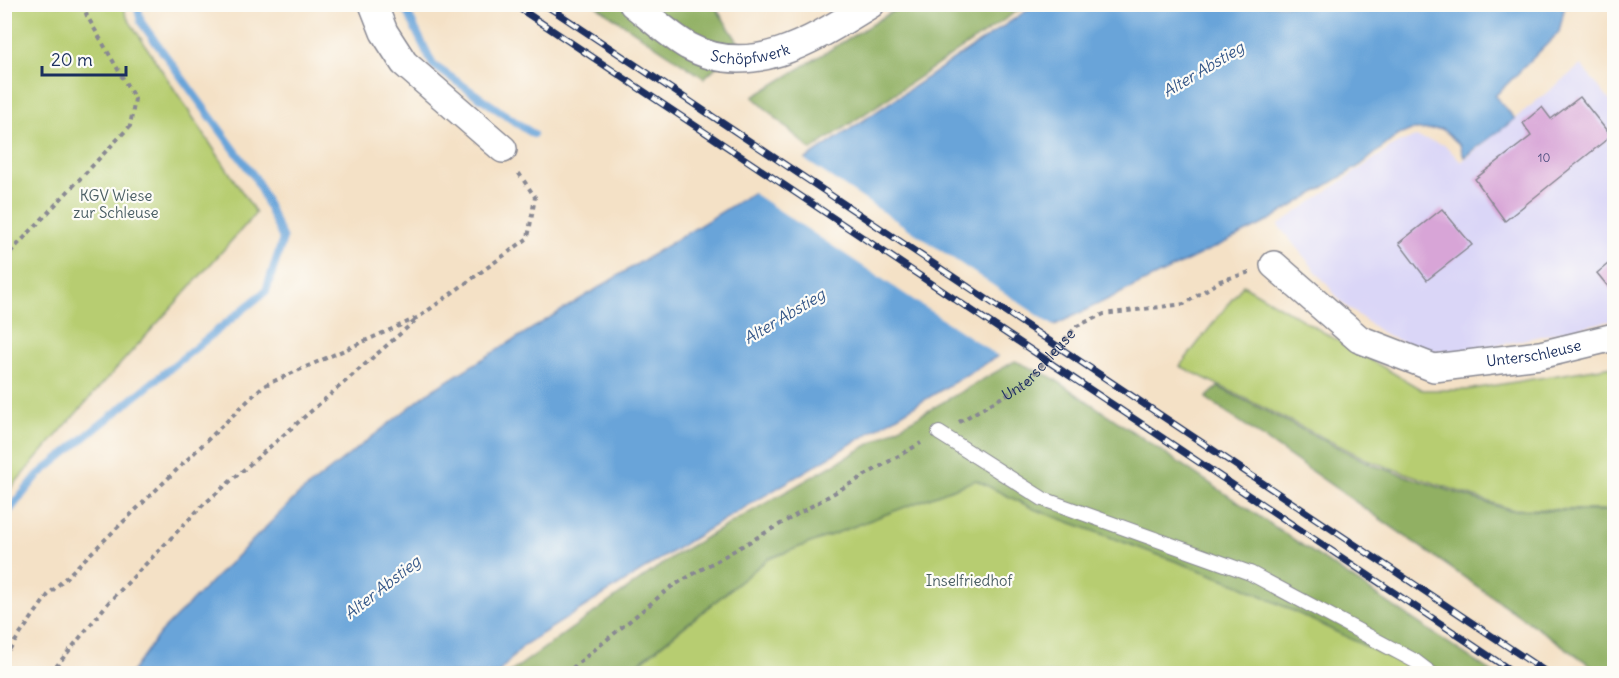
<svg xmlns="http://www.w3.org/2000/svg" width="1619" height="678" viewBox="0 0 1619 678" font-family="Delius,sans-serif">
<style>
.built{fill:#dad6f7}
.green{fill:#b7cd71;stroke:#697e68;stroke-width:1.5}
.forest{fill:#91b063;stroke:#567060;stroke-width:1.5}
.water{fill:#69a4d9;stroke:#426a9c;stroke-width:1.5}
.pier{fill:#f4e1c6}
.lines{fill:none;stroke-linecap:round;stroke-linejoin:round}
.stream{stroke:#69a4d9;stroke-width:8}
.building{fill:#d8a5d7}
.service-casing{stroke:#888892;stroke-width:16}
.minor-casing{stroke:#888892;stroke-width:30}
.path{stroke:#888892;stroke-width:4;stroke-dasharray:4.5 4.5;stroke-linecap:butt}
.service{stroke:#fff;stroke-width:14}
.minor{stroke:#fff;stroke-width:27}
.rail-casing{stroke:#1b2f5e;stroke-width:7}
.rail{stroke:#fdfcf7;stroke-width:4.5;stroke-dasharray:14;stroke-linecap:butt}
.labels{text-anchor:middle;stroke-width:4.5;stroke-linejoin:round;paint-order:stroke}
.number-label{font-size:12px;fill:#4a4c7c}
.street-label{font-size:15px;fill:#1b2f5e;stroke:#fdfcf7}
.park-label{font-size:15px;fill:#4a5e64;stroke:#fdfcf7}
.water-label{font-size:16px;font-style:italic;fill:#365889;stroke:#fdfcf7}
</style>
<rect width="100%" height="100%" fill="#fdfcf7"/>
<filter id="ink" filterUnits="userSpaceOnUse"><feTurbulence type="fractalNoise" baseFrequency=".0167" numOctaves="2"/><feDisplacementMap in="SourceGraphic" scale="12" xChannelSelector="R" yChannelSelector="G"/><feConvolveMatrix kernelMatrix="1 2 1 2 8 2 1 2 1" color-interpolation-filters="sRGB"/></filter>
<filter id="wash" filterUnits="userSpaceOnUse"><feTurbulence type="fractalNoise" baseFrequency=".008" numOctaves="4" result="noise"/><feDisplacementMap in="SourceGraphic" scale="24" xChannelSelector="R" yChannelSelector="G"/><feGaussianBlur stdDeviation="1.35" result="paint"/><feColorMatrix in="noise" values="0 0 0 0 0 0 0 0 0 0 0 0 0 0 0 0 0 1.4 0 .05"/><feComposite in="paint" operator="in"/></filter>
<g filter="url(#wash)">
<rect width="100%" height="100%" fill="#f4e1c6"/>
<path class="built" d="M1581,65l33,41v214l-147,32h-43l-43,-20 -38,-28 -65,-79 121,-83 17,-5 29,8 16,17z"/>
<g class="green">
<path d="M5,4l118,1 3,11 130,197c-83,95 -170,186 -251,282z"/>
<path d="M1243,285l179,105h44l148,-24v144l-104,-1 -140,-48 -190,-95z"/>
<path d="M976,480l58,29 206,76 181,88 -795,1 142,-115z"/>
</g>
<g class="forest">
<path d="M595,5h119l26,40 -36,33z"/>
<path d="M903,5h123l-215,145 -58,-53z"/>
<path d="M1015,361l36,16 442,296h-72l-181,-88 -206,-76 -58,-29 -208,79 -142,114 -118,1 167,-119z"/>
<path d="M1218,387l155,78 135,45 106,1v162h-12l-396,-275z"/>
</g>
<path class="water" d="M1035,5h530l-6,27 -64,64 20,23 -51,38 -4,-12 -18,-16 -31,1 -14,6 -36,29 -98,59 -235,114 -336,201 -168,106 -26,28 -368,1 30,-41 138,-138 131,-103 356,-219z"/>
<path class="pier" d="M802,158l255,170 -56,30 -251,-167z"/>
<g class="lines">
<g class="stream">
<path d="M403,4l30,61 100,69"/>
<path d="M4,517l34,-42 228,-184 17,-52 -27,-60 -115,-157 -4,-18"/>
</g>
</g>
<g id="blocks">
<g class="building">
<path d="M1580,97l31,39 -106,85 -30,-42 56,-43 -8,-13 19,-16 9,12z"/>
<path d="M1442,209l30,36 -45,35 -28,-37z"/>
<path d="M1614,259v35l-17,-21z"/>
</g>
</g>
</g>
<g filter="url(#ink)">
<use href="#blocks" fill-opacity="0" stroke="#888892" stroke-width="1.5"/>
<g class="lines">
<defs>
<path id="service" d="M939,433l104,66 207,74 165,88 17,13"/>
<g id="minor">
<path d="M373,4l11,28 20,31 99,86"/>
<path id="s2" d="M633,4c18,14 36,31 55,42 64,35 128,-8 183,-42"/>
<path id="s3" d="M1274,265l85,74 75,29 106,-13 74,-18"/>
</g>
</defs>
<use href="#service" class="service-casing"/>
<use href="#minor" class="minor-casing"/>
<g class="path">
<path d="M4,259l126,-133 5,-27 -48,-83 -4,-12"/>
<path id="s1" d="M959,422l66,-38 52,-58 27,-12 80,-10 36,-23 30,-9"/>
<path d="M4,657l44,-62 215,-209 156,-69 109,-79 7,-41 -17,-25"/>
<path d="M50,674l59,-72 94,-97 213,-185"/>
<path d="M565,674l106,-87 250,-144"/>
</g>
<use href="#service" class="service"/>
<use href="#minor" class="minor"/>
<defs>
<g id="rail">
<path d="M513,4l1003,670"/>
<path d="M544,4l1005,670"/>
</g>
</defs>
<use href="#rail" class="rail-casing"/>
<use href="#rail" class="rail"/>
</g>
</g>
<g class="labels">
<g class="number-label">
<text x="1544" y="162">10</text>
</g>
<g class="street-label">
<text dy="5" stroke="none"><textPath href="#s2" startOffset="134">Schöpfwerk</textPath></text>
<text dy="5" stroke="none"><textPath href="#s3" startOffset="294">Unterschleuse</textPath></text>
<text dy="5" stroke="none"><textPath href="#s1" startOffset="99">Unterschleuse</textPath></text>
</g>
<g class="park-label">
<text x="116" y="201">KGV Wiese<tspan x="116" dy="17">zur Schleuse</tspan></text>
<text x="969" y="586">Inselfriedhof</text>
</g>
<g class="water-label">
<text transform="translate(1203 69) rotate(-31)" y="6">Alter Abstieg</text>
<text transform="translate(784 316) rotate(-31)" y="6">Alter Abstieg</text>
<text transform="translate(382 587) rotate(-38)" y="6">Alter Abstieg</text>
</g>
</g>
<rect width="1619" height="678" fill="none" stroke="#fdfcf7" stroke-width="24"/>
<path d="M42 66v9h84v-9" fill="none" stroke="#1b2f5e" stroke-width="3"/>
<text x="51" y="66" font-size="18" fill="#1b2f5e" stroke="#fdfcf7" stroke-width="4.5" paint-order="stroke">20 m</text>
</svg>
